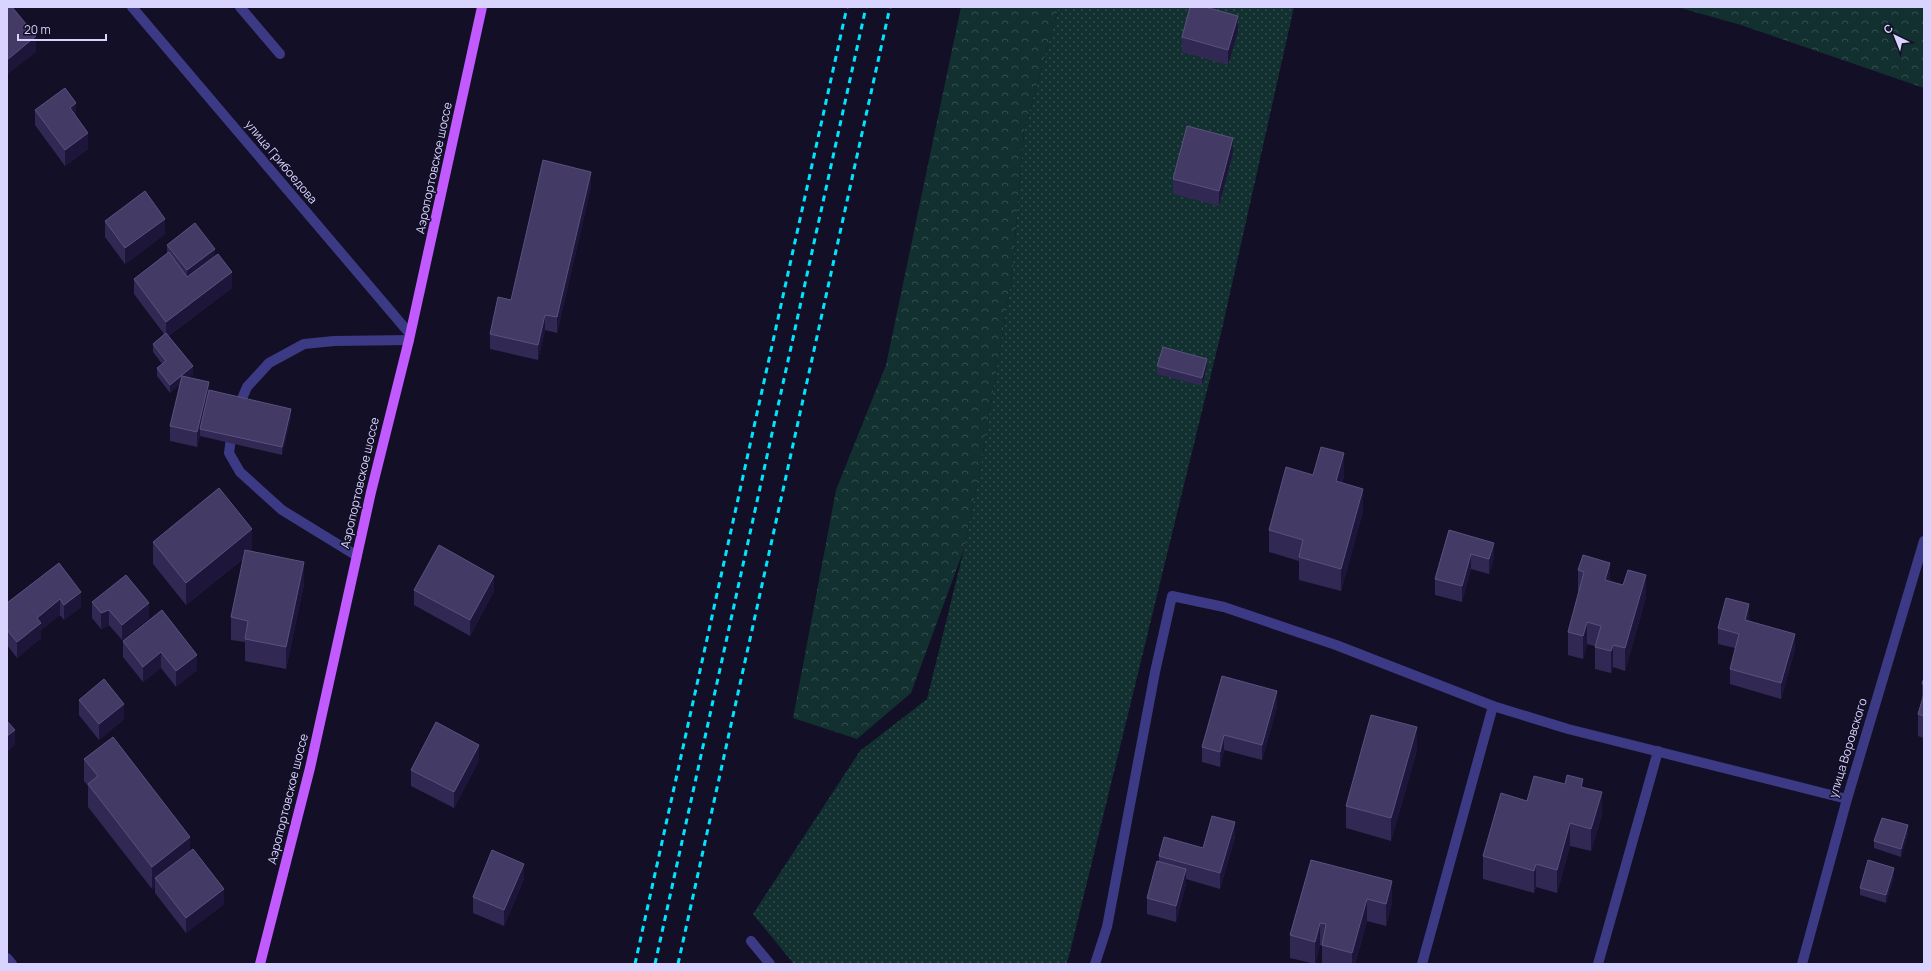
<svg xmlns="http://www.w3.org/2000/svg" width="1931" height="971" viewBox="0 0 1931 971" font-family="Manrope,sans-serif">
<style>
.forest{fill:url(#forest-crowns)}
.garden{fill:url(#garden-dots)}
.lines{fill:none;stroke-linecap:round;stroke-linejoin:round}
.service{stroke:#3d3a85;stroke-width:10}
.minor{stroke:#3d3a85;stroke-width:10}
.primary{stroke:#c25bff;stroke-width:10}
.rail{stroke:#00e5ff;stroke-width:3;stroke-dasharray:6 5;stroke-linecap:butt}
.wall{fill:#312854}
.shaded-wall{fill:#1d163a}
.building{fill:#433a66;stroke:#5a527e}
.labels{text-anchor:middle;stroke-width:3;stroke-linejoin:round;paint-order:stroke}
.street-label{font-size:12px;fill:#d9d4ff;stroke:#130f26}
</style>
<defs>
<pattern id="forest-crowns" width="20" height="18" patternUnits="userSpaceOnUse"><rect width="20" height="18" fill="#12302f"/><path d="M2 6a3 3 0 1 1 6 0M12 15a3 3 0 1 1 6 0" fill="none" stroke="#344d4e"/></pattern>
<pattern id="garden-dots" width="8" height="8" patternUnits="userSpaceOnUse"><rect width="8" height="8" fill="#12302f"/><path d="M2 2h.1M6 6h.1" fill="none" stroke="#344d4e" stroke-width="1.8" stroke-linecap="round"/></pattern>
</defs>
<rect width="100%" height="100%" fill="#130f26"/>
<g class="forest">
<path d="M961,7h98l-35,124 -12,145 -31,189 -17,84 -53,144 -54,46 -64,-21 43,-228 50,-125z"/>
<path d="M1677,7h247v81l-183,-63z"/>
</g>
<path class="garden" d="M1059,7h235l-72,322 -153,627 -3,8h-272l-41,-50 107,-163 67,-52 37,-150 17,-84 31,-189 12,-145z"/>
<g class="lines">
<g class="service">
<path d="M240,7l40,47"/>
<path d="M237,410l10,-23 22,-24 35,-19 30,-3 75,-1"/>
<path d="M232,431l-3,22 11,19 42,38 75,46"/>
<path d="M1598,964l60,-213"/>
</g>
<g class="minor">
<path d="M132,7l278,327"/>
<path d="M751,941l19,23"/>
<path d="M7,958l5,6"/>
<path d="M1095,964l12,-37 48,-255 17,-76 52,11 112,38 157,61 75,23 279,70"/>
<path d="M1422,964l71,-258"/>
<path d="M1802,964l45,-165 77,-258"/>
</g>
<path class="primary" d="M260,964l50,-196 61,-276 38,-152 73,-333"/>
<g class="rail">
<path d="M635,964l212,-957"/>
<path d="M655,964l211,-957"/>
<path d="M678,964l212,-957"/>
</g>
</g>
<g class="wall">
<path d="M1238,32l-10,33 -46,-13v-15z"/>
<path d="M35,110l41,6 12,33 -23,17 -30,-41z"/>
<path d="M1233,153l-14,53 -46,-12v-15z"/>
<path d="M591,187l-34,146 -12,-3 -7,30 -48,-11v-15l21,-34z"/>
<path d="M105,221l60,13 -40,30 -20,-27z"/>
<path d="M167,245l48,11 17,32 -64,48 25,38 -5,3 21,13 82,27 -9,38 -82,-19 -3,11 -27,-6v-15l10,-42 -10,9 -13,-17v-8l5,-4 -9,-12v-8l11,-10 -30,-40v-15l33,-26z"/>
<path d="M1157,366l50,1 -5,19 -45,-12z"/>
<path d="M1313,475l31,1 -2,7 21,28 -22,80 -42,-11v-19l-30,-9v-22z"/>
<path d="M1449,530l45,28 -5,16 -18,-5 -9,33 -27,-7v-16z"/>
<path d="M153,542l99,10 52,32 -18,85 -41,-8v-19l-14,-2v-23l13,-59 -58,47 -33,-41z"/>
<path d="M59,563l22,44 -17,13 -4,-5 -19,15v8l-24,20 -10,-13v-42z"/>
<path d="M1578,570l32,11 36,16 -21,74 -12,-4 -2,6 -16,-4v-23l-8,-2 -4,15 -15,-4v-23l11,-39h-1z"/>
<path d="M414,590l80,1 -24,45 -56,-31z"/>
<path d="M92,602l57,16 -27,22 -13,-15 -8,4 -9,-11z"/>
<path d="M162,610l35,60 -21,17 -15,-19 -18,14 -20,-25v-16z"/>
<path d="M1749,619v2l46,28 -14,50 -51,-15v-15l5,-21 -17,-4v-16z"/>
<path d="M1924,677v61l-6,-2v-22l4,-14v-16z"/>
<path d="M79,700l45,19 -25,21 -20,-25z"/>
<path d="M1277,707l-15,53 -38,-10 -4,17 -18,-5v-15z"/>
<path d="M1417,750l-26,91 -45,-13v-22z"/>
<path d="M84,759l106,92 34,53 -38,29 -31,-40v-6l-3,2 -64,-82v-21l-4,-5z"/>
<path d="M479,760l-25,48 -43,-22v-16z"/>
<path d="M1565,784l18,3 19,28 -11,36 -21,-5 -13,47 -21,-6 -2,6 -51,-14v-23l44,-55z"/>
<path d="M1908,833l-7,24 -27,-9v-7z"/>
<path d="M1235,837l-15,52 -34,-10v5l-10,38 -29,-8v-16l12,-37v-5l44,-8z"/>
<path d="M1311,860l81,43 -6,23 -19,-5 -12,43h-33v-18l-2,-1 -5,19 -25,-6v-23z"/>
<path d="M1894,876l-8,27 -26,-8v-7z"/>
<path d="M524,879l-20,47 -31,-13v-16z"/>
</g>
<g class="shaded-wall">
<path d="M1238,16v16l-10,33v-15z"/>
<path d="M36,36v16l-29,23v-15z"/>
<path d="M76,103v16l-6,-11z"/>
<path d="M88,133v16l-23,17v-16z"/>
<path d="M1233,138v15l-14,53v-15z"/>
<path d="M591,172v15l-34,146v-16z"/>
<path d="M165,219v15l-40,30v-16z"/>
<path d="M215,249v15l-28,22v-16z"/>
<path d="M232,272v16l-66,49v-15z"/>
<path d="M545,315v15l-7,30v-15z"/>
<path d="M1207,359v8l-5,19v-8z"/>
<path d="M193,366v8l-23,19v-8z"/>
<path d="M209,382v16l-9,31v7l-3,11v-15z"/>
<path d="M291,409v8l-9,38v-8z"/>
<path d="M1344,453v23l-8,27v-22z"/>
<path d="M1363,489v22l-22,80v-22z"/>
<path d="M252,529v22l-66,54v-22z"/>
<path d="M1494,543v15l-5,16v-15z"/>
<path d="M1471,554v15l-9,33v-16z"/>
<path d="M304,562v22l-18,85v-22z"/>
<path d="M1610,563v22l-5,-5z"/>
<path d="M1646,575v22l-21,74v-23z"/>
<path d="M494,576v15l-24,45v-16z"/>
<path d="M81,592v15l-17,13v-15z"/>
<path d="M60,599v16l-19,15v8l-24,20v-16l20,-24z"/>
<path d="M149,603v15l-27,22v-15z"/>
<path d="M1749,604v15l-4,16v-15z"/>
<path d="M109,610v15l-8,4v-16z"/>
<path d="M1587,622v22l-4,15v-23z"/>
<path d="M1795,634v15l-14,50v-16z"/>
<path d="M1613,645v22l-2,6v-22z"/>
<path d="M161,652v16l-18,14v-15z"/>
<path d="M197,655v15l-21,17v-16z"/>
<path d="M1277,691v16l-15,53v-15z"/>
<path d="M124,704v15l-25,21v-16z"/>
<path d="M1417,727v23l-26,91v-23z"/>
<path d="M15,730v15l-8,7v-16z"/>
<path d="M1224,735v15l-4,17v-15z"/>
<path d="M479,745v15l-25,48v-16z"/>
<path d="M1583,779v23l-2,-15z"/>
<path d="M1602,792v23l-11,36v-22z"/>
<path d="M1235,822v15l-15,52v-16z"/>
<path d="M1570,823v23l-13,47v-23z"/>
<path d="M1908,825v8l-7,24v-8z"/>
<path d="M190,837v22l-35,19v9l-3,2v-22z"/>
<path d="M524,864v15l-20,47v-16z"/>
<path d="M1536,864v23l-2,6v-22z"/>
<path d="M1894,868v8l-8,27v-8z"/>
<path d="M1186,869v15l-10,38v-16z"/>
<path d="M1392,881v22l-6,23v-22z"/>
<path d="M224,889v15l-38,29v-15z"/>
<path d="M1367,899v22l-12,43h-3v-11z"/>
<path d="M1320,923v22l-5,19v-22z"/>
</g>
<g class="building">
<path d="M7,7h5l24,29 -29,24z"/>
<path d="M1190,7h15l33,9 -10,34 -46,-13z"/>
<path d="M65,88l11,15 -6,5 18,25 -23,17 -30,-40z"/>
<path d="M1187,126l46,12 -14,53 -46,-12z"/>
<path d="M543,160l48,12 -34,145 -12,-2 -7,30 -48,-11 8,-37 13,3z"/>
<path d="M145,191l20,28 -40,29 -20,-27z"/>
<path d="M195,223l20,26 -28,21 -20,-25z"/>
<path d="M169,252l18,25 31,-23 14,18 -66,50 -32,-43z"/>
<path d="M166,333l27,33 -23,19 -13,-17 9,-7 -13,-17z"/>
<path d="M1163,347l44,12 -5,19 -45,-12z"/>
<path d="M182,376l27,6 -12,50 -27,-6z"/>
<path d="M209,390l82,19 -9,38 -82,-18z"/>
<path d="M1321,447l23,6 -8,28 27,8 -22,80 -42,-12 4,-17 -34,-10 17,-63 27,8z"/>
<path d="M219,488l33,41 -66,54 -33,-41z"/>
<path d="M1449,530l45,13 -5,16 -18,-5 -9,32 -27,-7z"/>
<path d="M439,545l55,31 -24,44 -56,-30z"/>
<path d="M245,550l59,12 -18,85 -41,-8 3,-18 -17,-4z"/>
<path d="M1583,555l27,8 -5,17 18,5 5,-15 18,5 -21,73 -12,-3 -2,6 -16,-4 6,-21 -14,-4 -4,14 -15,-4 16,-60 -6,-2z"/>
<path d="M59,563l22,29 -17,13 -4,-6 -23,19 4,5 -24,19 -10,-12v-27z"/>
<path d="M126,575l23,28 -27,22 -13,-15 -8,3 -9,-11z"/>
<path d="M1726,598l23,6 -4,16 50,14 -14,49 -51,-14 9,-35 -21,-6z"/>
<path d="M162,610l35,45 -21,16 -15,-19 -18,15 -20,-26z"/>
<path d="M1222,676l55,15 -15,54 -38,-10 -4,17 -18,-5z"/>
<path d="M1924,677v7h-2z"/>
<path d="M104,679l20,25 -25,20 -20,-24z"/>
<path d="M1924,694v22l-6,-2z"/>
<path d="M1371,715l46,12 -26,91 -45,-12z"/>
<path d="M7,721l8,9 -8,6z"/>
<path d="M436,722l43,23 -25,47 -43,-22z"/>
<path d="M113,737l77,100 -38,30 -64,-83 10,-8 -14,-17z"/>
<path d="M1567,775l16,4 -2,8 21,5 -11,37 -21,-6 -13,47 -21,-6 -2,7 -51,-15 18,-63 26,8 7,-25 31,8z"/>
<path d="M1212,816l23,6 -15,51 -61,-17 5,-19 39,11z"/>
<path d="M1882,818l26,7 -7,24 -27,-8z"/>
<path d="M193,849l31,40 -38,29 -31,-40z"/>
<path d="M492,850l32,14 -20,46 -31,-13z"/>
<path d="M1311,860l81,21 -6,23 -19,-5 -15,54 -30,-8 4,-21 -6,-1 -5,19 -25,-7z"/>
<path d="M1868,860l26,8 -8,27 -26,-7z"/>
<path d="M1157,861l29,8 -10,37 -29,-8z"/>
</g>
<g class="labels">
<g class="street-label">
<text transform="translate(281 162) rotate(50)" y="4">улица Грибоедова</text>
<text transform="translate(434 168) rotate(-78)" y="4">Аэропортовское шоссе</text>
<text transform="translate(360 483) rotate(-77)" y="4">Аэропортовское шоссе</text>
<text transform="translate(1848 748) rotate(-73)" y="4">улица Воровского</text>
<text transform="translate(288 799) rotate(-76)" y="4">Аэропортовское шоссе</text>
</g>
</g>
<rect width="1931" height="971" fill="none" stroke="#d9d4ff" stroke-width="16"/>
<g transform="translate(1895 36) rotate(317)" stroke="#130f26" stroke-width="3" paint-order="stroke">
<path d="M0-3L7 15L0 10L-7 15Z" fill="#d9d4ff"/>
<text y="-6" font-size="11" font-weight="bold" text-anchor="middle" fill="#d9d4ff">С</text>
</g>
<path d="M18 34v6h88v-6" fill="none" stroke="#d9d4ff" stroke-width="2"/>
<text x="24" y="34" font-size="12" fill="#d9d4ff" stroke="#130f26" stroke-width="3" paint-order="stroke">20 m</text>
</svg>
